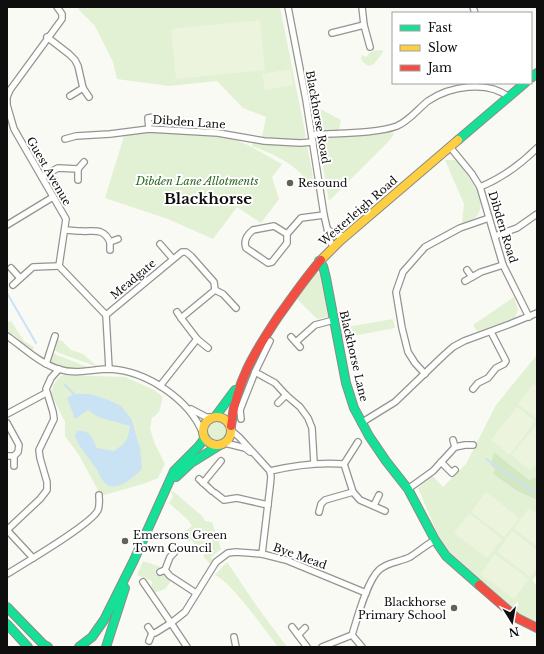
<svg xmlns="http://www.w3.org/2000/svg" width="544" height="654" viewBox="0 0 544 654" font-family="'Libre Baskerville',serif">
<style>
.green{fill:#e2f0d4}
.forest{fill:#d2e7c2}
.pitch{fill:#ecf4de}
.water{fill:#cae3f4}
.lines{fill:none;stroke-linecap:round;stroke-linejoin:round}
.stream{stroke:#cae3f4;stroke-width:2}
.street-casing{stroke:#949492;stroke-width:8}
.fast-casing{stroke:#8b8b88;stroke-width:10}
.slow-casing{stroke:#8b8b88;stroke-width:10}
.jam-casing{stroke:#8b8b88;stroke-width:10}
.street{stroke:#fefefd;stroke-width:5.5}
.fast{stroke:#16e098;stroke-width:8}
.slow{stroke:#ffcf43;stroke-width:8}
.jam{stroke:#f24e42;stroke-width:8}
.poi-dot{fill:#61615e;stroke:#fff;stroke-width:1.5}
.labels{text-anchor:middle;stroke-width:4;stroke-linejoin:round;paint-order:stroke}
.street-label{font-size:11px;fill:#0e0e0e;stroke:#fff}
.park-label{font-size:11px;font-style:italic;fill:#2a6420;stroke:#fff}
.poi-label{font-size:11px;fill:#0e0e0e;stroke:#fff;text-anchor:start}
.district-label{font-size:15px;font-weight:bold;fill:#0e0e0e;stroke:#fff}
</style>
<rect width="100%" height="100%" fill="#fafaf4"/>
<g class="green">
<path d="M81,7h199l26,130 -10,4 -34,-3 4,-21 -23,-9 -26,-27 -48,5 -52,-7 -4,-17 -18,-36 -17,-17z"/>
<path d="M382,50l1,2 -9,12 -6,2 -6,-5 -1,-3 1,-3 4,2 6,-6z"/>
<path d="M313,105l28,15 -2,10 -21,1 -2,-1z"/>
<path d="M389,131h2l3,3 -6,8 -59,59 -11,-62z"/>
<path d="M145,132l84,5 19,8 34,19 -10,13 7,22 -18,24 -24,-16 -24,32 -45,-20 -63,-21 19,-62z"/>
<path d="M254,141l53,5 5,25 2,19 -11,-11 1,-2c-14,-16 -32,-23 -52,-31z"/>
<path d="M445,160h11c9,12 35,42 20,57 -4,3 -9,5 -14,6l2,-19z"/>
<path d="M318,273l3,3 7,41 -11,2 -20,-20 18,-25z"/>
<path d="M514,297l4,13 -3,8 -37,13 -2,-1 -3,-5z"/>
<path d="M393,319l2,9 -53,10 -1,-10z"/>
<path d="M11,321l13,20 10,6 -2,4 -14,-10 1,-2 -6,-5 -1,1 -5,-3v-10z"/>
<path d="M56,339l6,2 9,9 12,4 15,13 -39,-14 -6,-4z"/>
<path d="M54,353l3,2 33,13 -17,1 -24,-7 2,-8z"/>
<path d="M536,356l1,1v120l-8,3 -35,-28 -2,11 3,6 -2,5 24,17 20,9v74l-4,6 4,7v36l-24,-13 -51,-43 -13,-13 -8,-12 -23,-54 14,-13 11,12 23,-23 30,-59z"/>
<path d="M63,375l62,2 29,13 9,7 -4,15 -7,6 -2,11 5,15 10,20 -7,14 -12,5 -45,13 -22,-41 -14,-19v-14l-14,-28c2,-8 5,-16 12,-19z"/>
<circle cx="218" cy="432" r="10"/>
<path d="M173,491l29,25 3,5 7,1 9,27 -10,8 2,4 -3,3 -7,-8 2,-2 -7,-8 -1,1 -6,-7 -2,2 -7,-9 10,-7 -4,-6 -20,-18h2l3,-6 -2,-3z"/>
<path d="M143,561l18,6 -6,2 1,6 8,-1 7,7 -6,8 -11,4 -3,-2 1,-10 -15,-6z"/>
<path d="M227,562l29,43 31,42h-9c-13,-17 -47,-65 -63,-72z"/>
</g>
<path class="forest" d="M494,452l35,28 8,-3v23l-20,-9 -24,-17 2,-5 -4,-4z"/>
<g class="pitch">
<path d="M260,20l5,50 -89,9 -5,-50z"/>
<path d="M290,69l3,16 -28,5 -3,-16z"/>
<path d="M533,384l4,3v32l-19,-15z"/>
<path d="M517,407l18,14 -25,34 -19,-15z"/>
<path d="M537,424v39l-6,8 -20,-16z"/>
<path d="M486,492l33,26 -15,19 -33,-25z"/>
<path d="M529,508l8,6v32l-23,-17z"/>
<path d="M469,513l33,26 -15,19 -33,-25z"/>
<path d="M512,531l25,19v18l-7,9 -33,-25z"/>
<path d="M495,554l34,25 -15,20 -34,-25z"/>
</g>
<path class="water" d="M74,394h16l16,5 15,7 11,14 5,19 3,8 2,22c-8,8 -27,25 -37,14 -5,-5 -6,-11 -10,-16 -7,-11 -16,-19 -20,-31l2,-5c13,-2 15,7 20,17l17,3c12,-8 14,-11 16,-25l-32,-9 -10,-7 -13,9 -8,-21z"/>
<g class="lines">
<g class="stream">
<path d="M7,293l29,50"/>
<path d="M65,385l9,9"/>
<path d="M486,459l51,35"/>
</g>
<defs>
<g id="street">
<path d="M57,7l5,7v5l-52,71 -3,7v8l7,24 52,90 -7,47 47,49 3,54"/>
<path d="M288,7l18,93 18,115 6,26 3,5"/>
<path d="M362,7l2,18 6,22"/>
<path d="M473,7l2,6"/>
<path d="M332,33l32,-8"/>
<path d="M47,37l22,17 6,6 3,6 5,22 -13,8"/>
<path d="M83,88l6,9"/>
<path d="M149,129l-1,-11 6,-1"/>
<path d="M312,135c24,-2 63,-1 85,-9 12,-5 21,-17 31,-25 22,-15 59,-21 81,-4"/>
<path d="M65,139l11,-3 34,-2 39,-5 69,4 46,8 36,2 13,-1"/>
<path d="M450,147l22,27 8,13 23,78 26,52"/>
<path d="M78,169v11"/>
<path d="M42,177l16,-9 20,1 6,-7"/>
<path d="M480,187c22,-9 40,-22 57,-39"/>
<path d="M7,225l46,-28"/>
<path d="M65,230c5,0 10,1 16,1 13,1 22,-4 29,11l8,-3"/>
<path d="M328,230l9,5 9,1"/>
<path d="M287,234l-13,-8 -21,4c-5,4 -10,10 -7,18l22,15 4,-1 15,-19v-9l14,-16 23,-3"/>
<path d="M495,236l22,-8 20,-14"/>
<path d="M160,244l13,15"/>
<path d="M110,250v-8"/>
<path d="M11,268l9,10"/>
<path d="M467,270l5,7"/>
<path d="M465,281l16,-9 22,-7"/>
<path d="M13,285l20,-18 26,-1"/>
<path d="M215,290l8,4 13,14"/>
<path d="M177,312l4,6"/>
<path d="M106,315l76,-63h4l5,4 23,26 1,8 -34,28 16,21 -37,47"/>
<path d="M7,336c16,11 32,27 51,33 18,6 34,0 52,0 37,2 80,31 93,65"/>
<path d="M291,337l9,10"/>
<path d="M197,339l11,9"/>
<path d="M296,342l19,-17 19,-5"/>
<path d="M46,364l9,-28"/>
<path d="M255,372l15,-31"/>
<path d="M425,374l-10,-11 -7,-11 -6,-24 -6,-36 7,-20 22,-25 35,-19 29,-10"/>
<path d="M473,389l5,-6 10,-5 8,-10 8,-4 2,-3 -15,-29"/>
<path d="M278,403l8,-8"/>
<path d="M191,409l15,8h6"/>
<path d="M7,414l39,-21"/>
<path d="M241,419l-1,-9 15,-38 20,11 11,12 14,12 8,11 4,10 2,35"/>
<path d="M7,423l12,22 -1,7 -4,4v10"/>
<path d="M361,423l34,-21 49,-47 9,-8 11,-6 46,-17 27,-11"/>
<path d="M232,431l7,6 31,34 1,6 -1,10 -8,67"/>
<path d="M453,440l2,7"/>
<path d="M225,443l20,5 5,4"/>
<path d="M7,456h7"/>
<path d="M441,462l11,11 3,-3"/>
<path d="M344,464l9,28 7,8 25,11"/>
<path d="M270,471c25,-6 49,-9 74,-7l14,-22"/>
<path d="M199,479l13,12"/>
<path d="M203,483l18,-22"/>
<path d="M408,489l25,-18 22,-24 10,-2h8"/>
<path d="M215,493l9,7 13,-2 31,7"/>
<path d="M374,505l5,-10"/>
<path d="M319,512l2,-8 4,-4 28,-8"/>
<path d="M7,530l33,-31 7,-9v-8l-7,-24 -1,-8 15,-31 -1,-7 -7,-23 5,-11 8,-9"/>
<path d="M7,530l26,28"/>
<path d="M165,570l5,-13 4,-4"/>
<path d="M160,572l5,-2 5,6 26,17"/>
<path d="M7,574c16,-10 85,-50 91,-64 2,-5 1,-10 1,-15"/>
<path d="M143,582l28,41 14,-11 31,-50 12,-9 8,-1 26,2 24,6 80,33"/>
<path d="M148,627l4,6"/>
<path d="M292,627l15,20"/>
<path d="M298,635l7,-7"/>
<path d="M234,637l2,10"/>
<path d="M149,641l3,-8h3l16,-10 16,24"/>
<path d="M322,647l30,-12"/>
<path d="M362,647l-10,-12c5,-16 15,-54 27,-65 8,-8 21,-8 31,-13 8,-5 16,-12 25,-17"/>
</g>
<g id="fast">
<path d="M531,78l6,-5"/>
<path d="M458,140l67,-57"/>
<path d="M319,261l4,5 3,12 20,105 8,25 15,28 17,25 22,28 27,51 11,16 33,29"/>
<path d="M215,417l20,-27"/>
<path d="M176,477l15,-14 29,-18"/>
<path d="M7,607l36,37 5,3"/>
<path d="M7,624l21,23"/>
<path d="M79,647l13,-10 12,-17 30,-60 40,-89 24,-24 7,-9"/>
<path d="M106,647l19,-59"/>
</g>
<g id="slow">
<path d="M321,260l19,-19 118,-101"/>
<circle cx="217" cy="431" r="14"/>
</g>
<g id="jam">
<path d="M231,426c5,-44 23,-73 47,-109 14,-19 27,-39 43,-57"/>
<path d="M479,585l38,33 20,10"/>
</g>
</defs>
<use href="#street" class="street-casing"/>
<use href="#fast" class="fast-casing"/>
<use href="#slow" class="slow-casing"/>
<use href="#jam" class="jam-casing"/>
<use href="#street" class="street"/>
<use href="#fast" class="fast"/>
<use href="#slow" class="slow"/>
<use href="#jam" class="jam"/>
</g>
<g class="poi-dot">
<circle cx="290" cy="183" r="4"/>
<circle cx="125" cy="541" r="4"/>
<circle cx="454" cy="608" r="4"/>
</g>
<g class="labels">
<g class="street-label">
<text transform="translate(318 117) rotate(80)" y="4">Blackhorse Road</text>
<text transform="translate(189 122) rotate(4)" y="4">Dibden Lane</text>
<text transform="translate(49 171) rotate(60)" y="4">Guest Avenue</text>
<text transform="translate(358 211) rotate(-41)" y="4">Westerleigh Road</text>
<text transform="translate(503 227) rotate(73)" y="4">Dibden Road</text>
<text transform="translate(133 279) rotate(-40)" y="4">Meadgate</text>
<text transform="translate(354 356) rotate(77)" y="4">Blackhorse Lane</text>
<text transform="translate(300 556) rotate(20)" y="4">Bye Mead</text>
</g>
<g class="park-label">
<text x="197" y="185">Dibden Lane Allotments</text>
</g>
<g class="poi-label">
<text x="298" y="187">Resound</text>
<text x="133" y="539">Emersons Green<tspan x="133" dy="13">Town Council</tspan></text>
<text x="446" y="606" text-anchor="end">Blackhorse<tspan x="446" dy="13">Primary School</tspan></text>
</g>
<g class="district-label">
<text x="208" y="204">Blackhorse</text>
</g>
</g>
<rect width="544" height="654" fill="none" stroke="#0e0e0e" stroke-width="16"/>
<rect x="392" y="12" width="140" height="72" fill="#ffffff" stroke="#9f9f9f"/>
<rect x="400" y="25" width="20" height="6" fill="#16e098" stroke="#9f9f9f"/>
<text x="428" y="32" font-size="12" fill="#0e0e0e">Fast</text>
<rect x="400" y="45" width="20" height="6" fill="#ffcf43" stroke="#9f9f9f"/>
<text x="428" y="52" font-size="12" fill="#0e0e0e">Slow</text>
<rect x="400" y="65" width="20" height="6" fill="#f24e42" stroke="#9f9f9f"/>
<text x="428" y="72" font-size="12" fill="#0e0e0e">Jam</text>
<g transform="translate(512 622) rotate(169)" stroke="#ffffff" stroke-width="3" paint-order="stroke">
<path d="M0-3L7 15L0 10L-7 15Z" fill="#0e0e0e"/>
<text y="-6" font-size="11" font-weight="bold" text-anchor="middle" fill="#0e0e0e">N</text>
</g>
</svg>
